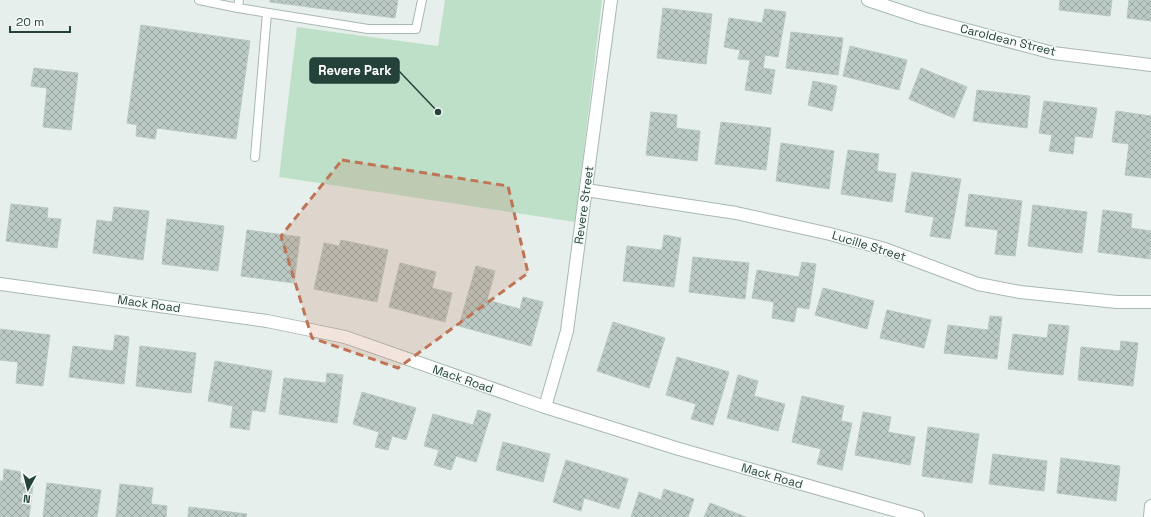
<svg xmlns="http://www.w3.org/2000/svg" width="1151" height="517" viewBox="0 0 1151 517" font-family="'Space Grotesk',sans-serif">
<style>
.park{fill:#bfe0c8}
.building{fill:url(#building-cross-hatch);stroke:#b8c9c2}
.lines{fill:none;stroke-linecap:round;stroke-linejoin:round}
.lane-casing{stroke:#a8b8b2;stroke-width:10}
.street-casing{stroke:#a8b8b2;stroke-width:14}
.lane{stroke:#fff;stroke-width:8}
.street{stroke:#fff;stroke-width:12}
.marked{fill:#c07456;fill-opacity:0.2;stroke:#c07456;stroke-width:3;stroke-dasharray:8 5;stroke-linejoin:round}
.labels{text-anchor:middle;stroke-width:3;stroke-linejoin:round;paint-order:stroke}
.street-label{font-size:12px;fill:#24423a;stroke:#f7fbf9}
.leader{fill:none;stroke:#24423a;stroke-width:1.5}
.callout-dot{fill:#24423a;stroke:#f7fbf9;stroke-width:1.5}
.callout{fill:#24423a;stroke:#24423a;stroke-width:1.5}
.callout-label{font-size:13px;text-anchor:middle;font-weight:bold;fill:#fff}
</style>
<defs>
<pattern id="building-cross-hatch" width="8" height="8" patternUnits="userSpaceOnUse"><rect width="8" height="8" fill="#bbcac4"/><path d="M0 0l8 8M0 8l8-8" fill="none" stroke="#98a6a0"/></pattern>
</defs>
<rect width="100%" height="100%" fill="#e6efeb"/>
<path class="park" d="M445,0h157l-27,222 -296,-45 18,-150 141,19z"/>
<g class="building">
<path d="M270,0h128l-3,18 -125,-16z"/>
<path d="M1060,0h52l-2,16 -51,-6z"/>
<path d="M1129,0h22v21l-24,-3z"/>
<path d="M663,8l49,6 -6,50 -49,-6z"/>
<path d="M765,9l21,3 -8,45 -13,-2 -2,13 12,2 -4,24 -26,-4 5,-30 -12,-1 2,-9 -16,-3 5,-29 33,5z"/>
<path d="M141,25l109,16 -14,98 -79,-11 -2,11 -19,-3 1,-11 -10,-2z"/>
<path d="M791,32l52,6 -5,37 -52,-7z"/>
<path d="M850,46l57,14 -8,30 -56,-14z"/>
<path d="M34,68l44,5 -7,57 -28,-3 4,-39 -16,-2z"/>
<path d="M921,68l46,19 -13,31 -45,-19z"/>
<path d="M813,81l24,5 -5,25 -24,-6z"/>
<path d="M977,90l53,6 -3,32 -54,-7z"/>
<path d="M1044,101l53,7 -5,30 -17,-2 -2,18 -24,-3 3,-16 -13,-2z"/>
<path d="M1116,111l35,5v62l-26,-3 4,-31 -17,-2z"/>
<path d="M651,112l26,3 -1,13 24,3 -3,30 -51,-6z"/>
<path d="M721,122l50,6 -5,42 -51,-6z"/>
<path d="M781,143l53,8 -5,38 -53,-8z"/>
<path d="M848,150l31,4 -2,17 19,3 -4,28 -51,-8z"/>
<path d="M912,172l49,7 -11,60 -20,-3 4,-19 -29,-5z"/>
<path d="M969,194l53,7 -7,55 -20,-2 3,-24 -33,-4z"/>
<path d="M11,204l37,4 -1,10 14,1 -4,29 -51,-7z"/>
<path d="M1033,205l54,7 -5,41 -54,-7z"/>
<path d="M114,207l35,4 -6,49 -50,-7 4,-33 15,2z"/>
<path d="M1103,210l29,4 -1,14 20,3 -1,28 -52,-7z"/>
<path d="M167,219l57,7 -6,45 -56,-7z"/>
<path d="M247,230l53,7 -6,46 -53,-7z"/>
<path d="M664,235l17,3 -7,49 -51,-6 4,-35 35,4z"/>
<path d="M341,240l47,10 -11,52 -63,-13 10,-46 15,3z"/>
<path d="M693,257l56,6 -4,36 -56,-7z"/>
<path d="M802,262l14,2 -7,45 -12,-2 -3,15 -22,-4 2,-16 -22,-4 5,-28 42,7z"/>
<path d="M400,263l36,9 -4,16 20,5 -7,29 -56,-15z"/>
<path d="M476,266l19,5 -8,29 33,9 3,-12 20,5 -12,44 -72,-20z"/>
<path d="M823,288l51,13 -7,28 -52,-14z"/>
<path d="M887,310l44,10 -7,28 -44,-10z"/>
<path d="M990,316l12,1 -5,42 -53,-6 4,-28 40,5z"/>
<path d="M613,322l52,16 -16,50 -52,-17z"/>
<path d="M1049,324l20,2 -6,49 -55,-6 5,-35 34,4z"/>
<path d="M0,329l50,6 -7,51 -27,-3 2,-21 -18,-2z"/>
<path d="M115,335l14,2 -5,47 -55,-7 4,-31 40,5z"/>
<path d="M1121,341l17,2 -5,43 -55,-6 3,-33 39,4z"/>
<path d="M140,346l56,7 -5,40 -55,-7z"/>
<path d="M677,357l52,15 -16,53 -22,-6 5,-15 -30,-9z"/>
<path d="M215,361l57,10 -7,41 -13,-2 -3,20 -19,-3 3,-21 -25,-5z"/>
<path d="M327,373l16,2 -6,48 -58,-9 5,-36 42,5z"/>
<path d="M738,375l20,6 -4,15 31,8 -7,27 -51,-13z"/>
<path d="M362,392l54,16 -10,32 -14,-4 -4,14 -13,-3 4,-15 -26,-8z"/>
<path d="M802,396l42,10 -3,15 11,2 -10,47 -25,-6 4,-15 -29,-7z"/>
<path d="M478,410l13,4 -15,48 -20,-6 -5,14 -17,-5 5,-15 -15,-4 9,-32 40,11z"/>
<path d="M863,412l28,5 -3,15 27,5 -5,28 -55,-10z"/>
<path d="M928,427l51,7 -7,49 -50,-7z"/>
<path d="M503,442l47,12 -7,28 -47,-12z"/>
<path d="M993,454l54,7 -3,30 -55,-7z"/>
<path d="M1061,458l59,8 -4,35 -59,-8z"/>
<path d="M566,460l62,19 -9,30 -35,-11 -3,13 -28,-9z"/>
<path d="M4,469l17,3 -1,11 13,2 -4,32h-29v-36h3z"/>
<path d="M47,483l54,7 -4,27h-54z"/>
<path d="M120,484l33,4 -2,16 16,2 -1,11h-50z"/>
<path d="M664,489l30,10 -6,18h-57l8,-25 22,8z"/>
<path d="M710,503l36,14h-42z"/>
<path d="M189,507l58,7 -1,3h-58z"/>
</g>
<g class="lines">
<defs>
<g id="lane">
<path d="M199,0l39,8 1,-8"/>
<path d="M238,8l130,21h48l6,-29"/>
<path d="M255,157l12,-144"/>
</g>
<g id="street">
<path d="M868,0l54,18 131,35 98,12"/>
<path d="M586,190l150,23 94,21 55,15 93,35 42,8 97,10h34"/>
<path d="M0,284l267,37 78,16 200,70 134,42 239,68"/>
<path d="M545,407l22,-76 44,-331"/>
<path d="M1150,517l1,-11"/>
</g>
</defs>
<use href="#lane" class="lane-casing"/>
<use href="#street" class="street-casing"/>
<use href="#lane" class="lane"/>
<use href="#street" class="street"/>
</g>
<path class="marked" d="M342,160l166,26 20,87 -130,95 -86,-30 -31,-102z"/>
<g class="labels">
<g class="street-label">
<text transform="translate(1008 40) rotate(14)" y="4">Caroldean Street</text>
<text transform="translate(584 205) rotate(-82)" y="4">Revere Street</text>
<text transform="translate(869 246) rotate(17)" y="4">Lucille Street</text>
<text transform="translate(149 304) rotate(8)" y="4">Mack Road</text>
<text transform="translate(463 379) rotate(19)" y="4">Mack Road</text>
<text transform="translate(772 476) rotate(16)" y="4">Mack Road</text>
</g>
</g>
<path class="leader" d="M438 112L399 71"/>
<circle class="callout-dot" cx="438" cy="112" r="4"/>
<rect class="callout" x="310" y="58" width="89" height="25" rx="4"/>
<g class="callout-label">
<text x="355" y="75">Revere Park</text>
</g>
<g transform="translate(28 489) rotate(187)" stroke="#f7fbf9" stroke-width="3" paint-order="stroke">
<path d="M0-3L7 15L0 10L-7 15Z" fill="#24423a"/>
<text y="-6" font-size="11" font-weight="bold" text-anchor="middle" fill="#24423a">N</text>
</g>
<path d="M10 26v6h60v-6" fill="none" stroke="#24423a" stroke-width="2"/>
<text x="16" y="26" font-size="12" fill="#24423a" stroke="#f7fbf9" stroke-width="3" paint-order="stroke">20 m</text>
</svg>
